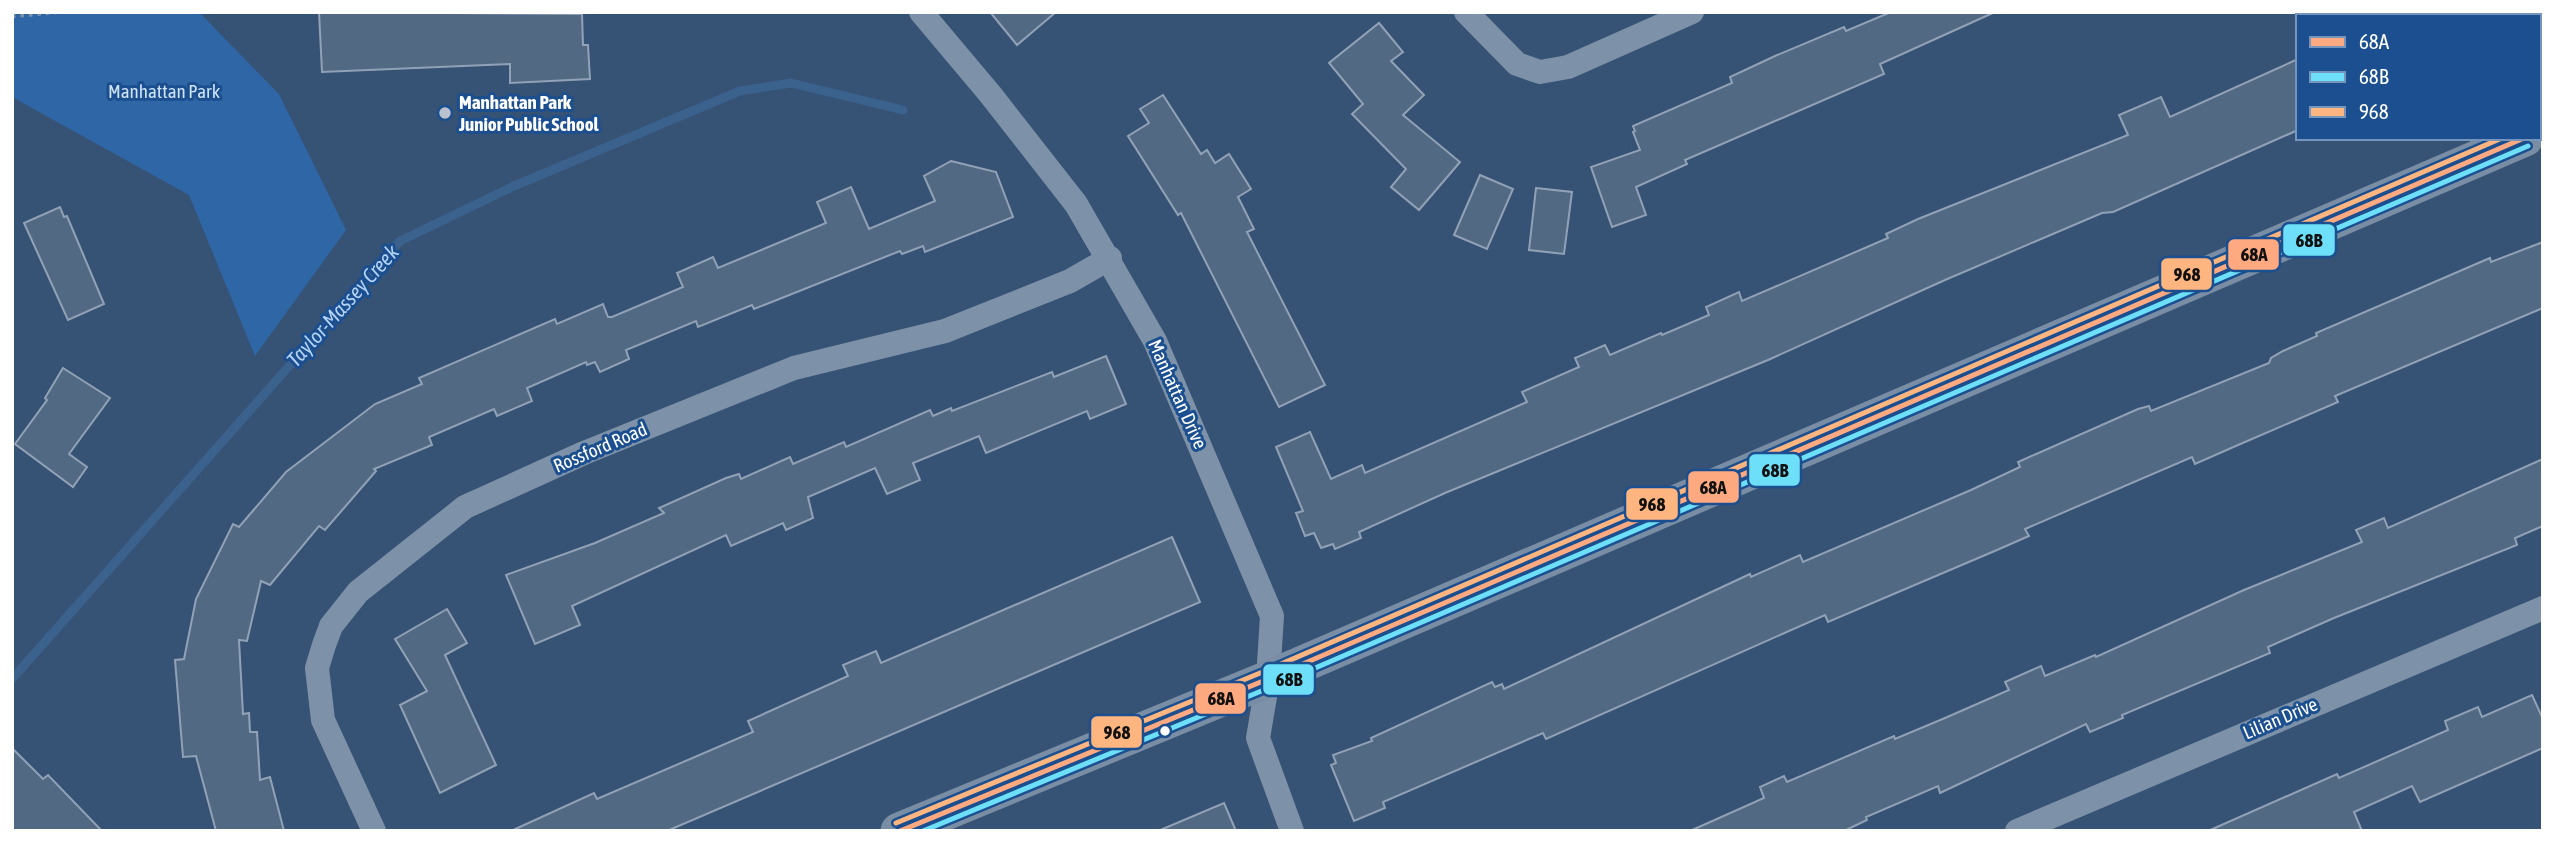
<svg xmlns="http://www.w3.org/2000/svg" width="2555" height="843" viewBox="0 0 2555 843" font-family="'Asap Condensed',sans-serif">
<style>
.green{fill:#2f66a5}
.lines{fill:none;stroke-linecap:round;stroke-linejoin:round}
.stream{stroke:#3b618d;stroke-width:9}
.building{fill:#526984;stroke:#92a2b6;stroke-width:2}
.path{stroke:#7d92a8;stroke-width:4.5;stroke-dasharray:3.5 5;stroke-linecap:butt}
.minor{stroke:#7d92a8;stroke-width:24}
.secondary{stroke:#798da4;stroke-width:37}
.bus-1-casing{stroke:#1b4f8f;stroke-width:10}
.bus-2-casing{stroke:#1b4f8f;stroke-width:10}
.bus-3-casing{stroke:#1b4f8f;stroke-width:10}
.bus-1{stroke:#ffa980;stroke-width:5}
.bus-2{stroke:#6ddff8;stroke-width:5}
.bus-3{stroke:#ffb580;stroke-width:5}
.poi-dot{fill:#b9c2ce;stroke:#1b4f8f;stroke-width:2.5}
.bus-dot{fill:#fff;stroke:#1b4f8f;stroke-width:2.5}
.labels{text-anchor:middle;stroke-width:6;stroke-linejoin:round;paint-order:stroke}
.park-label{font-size:19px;fill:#cfe3fa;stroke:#1b4f8f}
.poi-label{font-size:19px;font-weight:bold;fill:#fff;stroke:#1b4f8f;text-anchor:start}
.street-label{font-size:19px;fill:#fff;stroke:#1b4f8f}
.water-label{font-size:21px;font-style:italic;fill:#b5d3f5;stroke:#1b4f8f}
.line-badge{stroke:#1b4f8f;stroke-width:2.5}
.pale-badge-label{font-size:19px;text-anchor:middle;font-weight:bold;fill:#111}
</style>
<rect width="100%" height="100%" fill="#365274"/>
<path class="green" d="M12,12h187l80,82 67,136 -91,126 -66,-161 -177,-98z"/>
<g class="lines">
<path class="stream" d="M12,679l388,-438 114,-55 226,-95 51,-8 112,27"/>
</g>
<g class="building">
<path d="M319,12l263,2 1,31h5l2,34 -80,4v-19l-188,8z"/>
<path d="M990,12h66l-39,33z"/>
<path d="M1891,12h104l-115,52 4,10 -199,86 2,4 -51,23 10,28 -34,12 -21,-60 49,-17 -7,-18 2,-1 -2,-5 99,-43 -2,-6 45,-21 69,-29 2,4z"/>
<path d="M1379,23l24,29 -12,9 33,34 -21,20 57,47 -41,48 -28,-23 15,-18 -54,-55 11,-10 -34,-41z"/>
<path d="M2298,59v71l-185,82 -11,1 -157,67 -177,80 -323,133 -86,39 2,6 -26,11 -2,-5 -12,4 -7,-15 -9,3 -9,-23 7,-2 -27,-64 34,-15 21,47 31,-14 3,8 162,-71 -5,-10 57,-25 -4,-9 30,-13 5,10 51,-22 1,2 47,-20 -3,-8 33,-15 3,9 146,-63 -2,-4 32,-15 210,-84 -9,-20 42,-18 9,20z"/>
<path d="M1163,95l38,59 6,-4 8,13 14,-9 22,35 -13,8 16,32 -7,3 78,153 -46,22 -98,-194 -3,2 -50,-79 21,-13 -9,-14z"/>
<path d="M951,161l45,11 17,45 -88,35 -2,-6 -21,8 -2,-3 -146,58 -2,-4 -54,22 -2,-6 -70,29 3,9 -29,13 -5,-10 -8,3 -1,-3 -59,26 5,13 -35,15 -3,-7 -65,28 3,8 -58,24 2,2 -51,59 -6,-4 -49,59 -9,-4 -14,60 -8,-1 4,74 6,-1 1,19h7l3,48 10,-3 14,54h-68l-20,-75 -13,1 -8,-97 9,-1 12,-60 37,-75 6,3 47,-55 89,-68 47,-20 -3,-6 136,-59 2,5 46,-20 5,13h4l71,-30 -6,-14 36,-16 5,11 108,-45 -9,-21 34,-15 18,42 66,-28 -11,-25z"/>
<path d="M1480,175l33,14 -26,60 -33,-14z"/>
<path d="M1536,188l36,4 -8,62 -35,-4z"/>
<path d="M60,207l4,10 3,-1 37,88 -36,16 -44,-97z"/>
<path d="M2543,242v66l-208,88 3,6 -93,40 -50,22 -3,-7 -167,72 4,7 -32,14 -169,72 -3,-7 -279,124 -3,-6 -160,69 2,6 -31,13 -23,-56 5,-2 -3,-8 39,-14 -1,-3 121,-56 3,5 7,-3 2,5 246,-115 1,3 49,-22 3,7 168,-72 49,-23 -2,-5 120,-53 11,-3 2,5 118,-48 2,-5 12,-7 34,-15 -1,-3 174,-75 1,4z"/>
<path d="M1106,356l20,48 -36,15 -3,-8 -101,42 -7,-17 -66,27 7,17 -33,14 -12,-26 -67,29 5,21 -27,12 -3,-7 -52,23 -5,-11 -154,71 8,19 -45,19 -29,-69 89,-32 69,-30 -5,-5 67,-30 13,-4 2,5 49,-22 3,7 51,-22 2,5 84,-37 3,6 18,-8 1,3 100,-39 2,5z"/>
<path d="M63,368l47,30 -41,56 18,13 -14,20 -58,-43 32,-44 -2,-2z"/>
<path d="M2543,459v67l-28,12 2,7 -183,73 -66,29 2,6 -148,62 1,3 -33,14 -4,-8 -146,69 -2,-7 -72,31 1,3 -23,11h-154l74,-33 -4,-11 24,-11 3,6 107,-46 1,3 50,-21 64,-28 -4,-8 36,-16 4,10 50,-21 1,2 148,-67 118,-48 -6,-12 28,-12 4,10z"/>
<path d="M1172,537l28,65 -533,229h-156l83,-38 3,6 156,-67 -5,-11 100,-45 -5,-11 33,-14 5,12z"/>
<path d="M447,609l20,34 -22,12 51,110 -56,28 -40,-88 27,-14 -32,-52z"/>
<path d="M2532,695l11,24v29l-123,54 -8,-16 -58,26 8,19h-154l129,-57 2,4 109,-48 -3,-9 33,-14 4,10z"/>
<path d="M12,748l31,31 5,-4 54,56h-90z"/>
<path d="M1224,803l12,28h-78z"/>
</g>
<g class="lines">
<path class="path" d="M12,16l44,-4"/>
<g class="minor">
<path d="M921,12l69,82 86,110 79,137 117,275 -4,63 -10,59 34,93"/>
<path d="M1466,12l51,52 23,8 28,-5 124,-55"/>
<path d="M374,831l-51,-111 -6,-52 7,-23 7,-19 27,-34 107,-85 119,-54 210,-85 151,-37 125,-50 40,-23"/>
<path d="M2017,831l526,-223"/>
</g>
<path class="secondary" d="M899,831l369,-152 1257,-541"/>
<defs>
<path id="bus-1" d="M900,831l368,-152 1256,-541"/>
<path id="bus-2" d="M923,831l348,-144 1257,-541"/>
<path id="bus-3" d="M896,823l369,-152 1237,-533"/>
</defs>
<use href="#bus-1" class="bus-1-casing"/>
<use href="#bus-2" class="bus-2-casing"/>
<use href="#bus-3" class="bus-3-casing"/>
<use href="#bus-1" class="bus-1"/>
<use href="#bus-2" class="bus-2"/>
<use href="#bus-3" class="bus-3"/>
</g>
<circle class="poi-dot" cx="445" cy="113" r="7"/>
<circle class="bus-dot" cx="1165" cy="731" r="6"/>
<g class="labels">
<g class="park-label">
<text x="164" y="98">Manhattan Park</text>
</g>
<g class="poi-label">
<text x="459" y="109">Manhattan Park<tspan x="459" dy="22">Junior Public School</tspan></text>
</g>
<g class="street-label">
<text transform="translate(1178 394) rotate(66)" y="7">Manhattan Drive</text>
<text transform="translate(600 447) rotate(-23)" y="7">Rossford Road</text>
<text transform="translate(2280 718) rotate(-23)" y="7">Lilian Drive</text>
</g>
<g class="water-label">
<text transform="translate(343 306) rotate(-48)" y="7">Taylor-Massey Creek</text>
</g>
</g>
<g class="line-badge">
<rect x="2282" y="223" width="54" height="34" rx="7" fill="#6ddff8"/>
<rect x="2227" y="238" width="53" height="33" rx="7" fill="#ffa980"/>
<rect x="2160" y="257" width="53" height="34" rx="7" fill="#ffb580"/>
<rect x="1748" y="453" width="53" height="34" rx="7" fill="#6ddff8"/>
<rect x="1687" y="470" width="53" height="34" rx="7" fill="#ffa980"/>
<rect x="1625" y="487" width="54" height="34" rx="7" fill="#ffb580"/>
<rect x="1262" y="663" width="53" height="33" rx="7" fill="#6ddff8"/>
<rect x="1194" y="682" width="53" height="33" rx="7" fill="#ffa980"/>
<rect x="1090" y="715" width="53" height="34" rx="7" fill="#ffb580"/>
</g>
<g class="pale-badge-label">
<text x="2309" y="247">68B</text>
<text x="2254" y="261">68A</text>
<text x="2187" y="281">968</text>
<text x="1775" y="477">68B</text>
<text x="1713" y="494">68A</text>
<text x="1652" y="511">968</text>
<text x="1289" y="686">68B</text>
<text x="1221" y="705">68A</text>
<text x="1117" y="739">968</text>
</g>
<rect width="2555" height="843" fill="none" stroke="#ffffff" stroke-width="28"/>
<rect x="2296" y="14" width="245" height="126" fill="#1b4f8f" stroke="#7695bc" stroke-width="2"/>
<rect x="2310" y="37" width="35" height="10" fill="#ffa980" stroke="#7695bc" stroke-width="2"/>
<text x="2359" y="49" font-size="21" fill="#ffffff">68A</text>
<rect x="2310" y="72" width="35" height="10" fill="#6ddff8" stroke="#7695bc" stroke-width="2"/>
<text x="2359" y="84" font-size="21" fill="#ffffff">68B</text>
<rect x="2310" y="107" width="35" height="10" fill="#ffb580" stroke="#7695bc" stroke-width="2"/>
<text x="2359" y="119" font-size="21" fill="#ffffff">968</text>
</svg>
